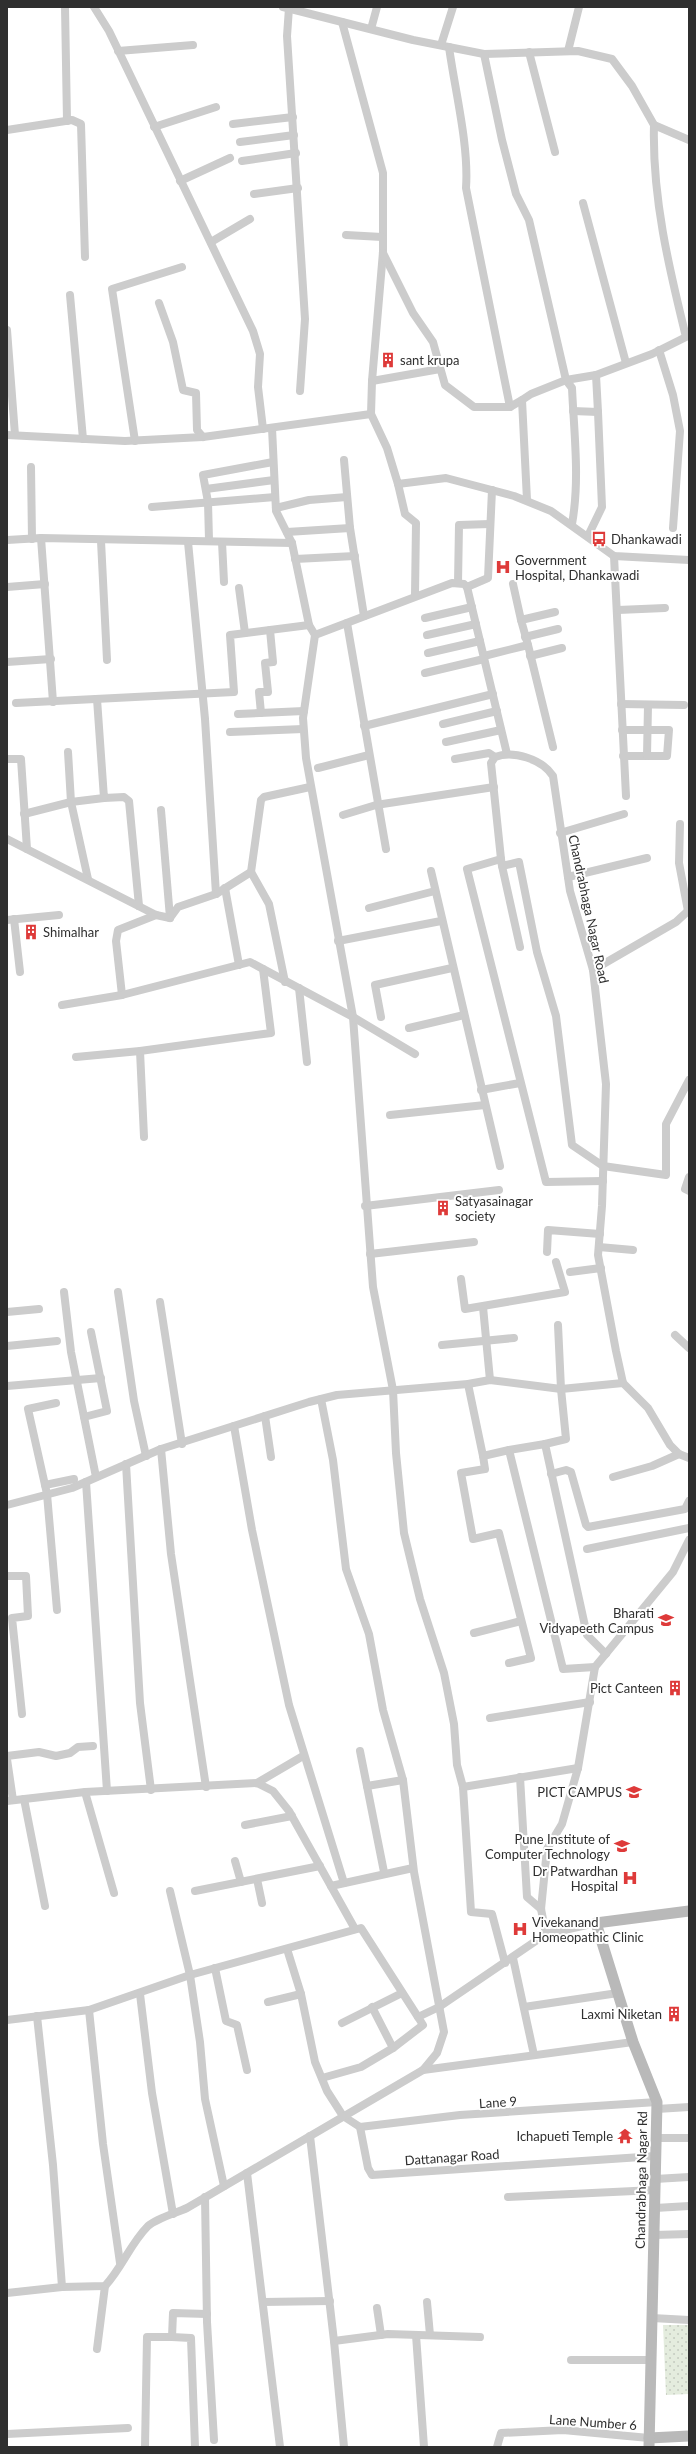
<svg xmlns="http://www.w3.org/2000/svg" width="696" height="2454" viewBox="0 0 696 2454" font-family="Lato,sans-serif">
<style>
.park{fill:url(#park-dots)}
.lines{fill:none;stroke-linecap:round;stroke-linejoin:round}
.street{stroke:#ccc;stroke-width:8}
.secondary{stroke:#b9b9b9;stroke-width:11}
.labels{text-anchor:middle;stroke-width:4;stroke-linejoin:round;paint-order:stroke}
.poi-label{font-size:13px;fill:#2f2f2f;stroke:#fff;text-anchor:end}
.street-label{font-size:13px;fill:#2f2f2f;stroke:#fff}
</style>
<defs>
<pattern id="park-dots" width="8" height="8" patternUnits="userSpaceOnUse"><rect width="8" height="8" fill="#e4ecde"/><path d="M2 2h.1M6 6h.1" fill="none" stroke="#c4cbbf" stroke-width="1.8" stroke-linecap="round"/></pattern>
</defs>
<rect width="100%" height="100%" fill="#fff"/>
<path class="park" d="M663,2325h26v69l-23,1z"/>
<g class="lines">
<g class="street">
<path d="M65,7l2,114"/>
<path d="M94,7l15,24 144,300 7,23 -2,33 5,42"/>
<path d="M283,7l130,33 71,14 94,-3 34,8 20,27 22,39 35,15"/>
<path d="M289,8l-2,28 18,283 -5,72"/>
<path d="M342,22l41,151v79l-11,129 68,-12"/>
<path d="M371,29l6,-22"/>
<path d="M441,45l12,-38"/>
<path d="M449,47c6,44 20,98 17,141l44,219"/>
<path d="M118,51l75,-6"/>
<path d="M568,51l11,-44"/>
<path d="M529,52l26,100"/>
<path d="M484,54l18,86 14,54 13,26 37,160 6,8c2,45 8,92 0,136"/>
<path d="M233,124l60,-7"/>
<path d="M154,127l62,-20"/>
<path d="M7,130l65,-10 9,4 4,133"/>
<path d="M240,142l54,-7"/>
<path d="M242,161l54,-8"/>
<path d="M180,181l50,-23"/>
<path d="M254,194l44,-6"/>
<path d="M583,203l43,160"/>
<path d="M346,235l36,2"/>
<path d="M211,242l39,-23"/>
<path d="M383,253l30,60 20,29 12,43 29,22h36l12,-7"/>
<path d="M70,295l13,144"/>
<path d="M159,303l14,39 10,48 13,3 1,37 6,7"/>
<path d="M7,330l8,105"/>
<path d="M659,350l14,45 7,36 -7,97"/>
<path d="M573,411l25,1 -2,-37"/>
<path d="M371,414l16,34 11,36 48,-6 68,18 37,15 63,45 75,4"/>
<path d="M371,414l1,-33"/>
<path d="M272,428l4,83 16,32 17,82 6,10 -12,83 3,40 47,259 20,270 20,103 3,63 8,80 16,66 24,74 10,51 3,41 6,22 8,125 21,2 13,49"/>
<path d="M7,435l118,6 78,-4 168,-23"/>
<path d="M135,441l-23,-152 70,-22"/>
<path d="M344,460l6,68 14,88"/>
<path d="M31,467l1,72"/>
<path d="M398,484l7,30 11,9 -1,72"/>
<path d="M206,489l68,-9"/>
<path d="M527,500l-5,-100 9,-6 35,-14 30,-5 56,-21 34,-17c-17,-69 -34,-140 -32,-212"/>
<path d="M152,507l123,-10"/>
<path d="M276,508l33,-8 38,-3"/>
<path d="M287,532l63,-4"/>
<path d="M588,536l14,-29 -4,-95"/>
<path d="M41,538l12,164"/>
<path d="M7,540l34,-2 251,5"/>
<path d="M209,540l-1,-38 -5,-27 70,-13"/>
<path d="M101,541l6,119"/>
<path d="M188,542l17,177 11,175"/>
<path d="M222,542l2,40"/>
<path d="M614,556l12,240"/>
<path d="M295,559l60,-3"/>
<path d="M458,583l1,-58 31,-1"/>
<path d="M513,584l8,36"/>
<path d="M7,587l38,-3"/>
<path d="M467,587l40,167"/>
<path d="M467,587l21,-9 4,-88"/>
<path d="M239,588l6,45"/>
<path d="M618,610l47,-2"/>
<path d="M425,618l47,-11"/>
<path d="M347,623l39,226"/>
<path d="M315,635l137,-52 12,1 3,3"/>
<path d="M427,635l49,-11"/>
<path d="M525,637l33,-8"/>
<path d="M528,645l-7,-25 34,-8"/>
<path d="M428,653l52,-12"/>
<path d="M484,656l44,-11 25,102"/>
<path d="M530,656l32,-8"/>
<path d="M7,662l44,-3"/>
<path d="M425,673l59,-14"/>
<path d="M97,699l7,99 20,-1 5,4 10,105"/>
<path d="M16,703l218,-11 -4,-57 79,-10"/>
<path d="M621,704l63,1"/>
<path d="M261,713l-2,-21h9l-3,-29 8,-1 -3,-32"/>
<path d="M238,714l66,-3"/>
<path d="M443,724l54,-13"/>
<path d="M364,726l129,-32"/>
<path d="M622,730h47l-2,26h-44"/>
<path d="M230,732l73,-3"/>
<path d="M446,742l55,-12"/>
<path d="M68,752l3,50 17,77"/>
<path d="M647,756l1,-51"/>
<path d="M7,759h14l6,90"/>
<path d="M455,759l34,-6 6,4"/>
<path d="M318,768l51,-13"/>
<path d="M161,810l9,108"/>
<path d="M24,814l47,-12 33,-4"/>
<path d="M343,815l33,-10 118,-18"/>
<path d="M680,824l-1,39 9,48"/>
<path d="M560,833l64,-19"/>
<path d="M7,839l149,76 14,3"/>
<path d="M501,859l-10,-96 4,-6c18,-7 47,2 58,19l17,115 23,79 13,114 -4,122 -4,49 18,96 7,32 25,25 22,37 9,9 10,4"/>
<path d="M502,866l18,81"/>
<path d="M431,871l69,295"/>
<path d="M251,872l18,32 16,78"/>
<path d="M568,877l79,-19"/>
<path d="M225,888l14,77"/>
<path d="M369,908l66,-17"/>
<path d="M170,918l8,-11 38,-13 35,-22 10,-72 3,-3 46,-10"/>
<path d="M14,919l6,53"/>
<path d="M7,920l52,-5"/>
<path d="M338,941l103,-20"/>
<path d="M593,970l83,-48 13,-12"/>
<path d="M299,988l8,74"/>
<path d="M122,995l-6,-54 2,-11 38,-15"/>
<path d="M62,1005l60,-10 128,-33 103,55 62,37"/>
<path d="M381,1017l-6,-32 77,-17"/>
<path d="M409,1028l55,-13"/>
<path d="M140,1051l4,86"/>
<path d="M76,1057l64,-6 131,-18 -8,-64"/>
<path d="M481,1090l39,-7"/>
<path d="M390,1115l95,-10"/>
<path d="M689,1177l-4,12 4,2"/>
<path d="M603,1181l-57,1 -79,-313 34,-10 1,7 17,-4 18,90 19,64 16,129 31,21 63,9v-51l23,-44"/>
<path d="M365,1206l134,-16"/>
<path d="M599,1247l34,3"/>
<path d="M547,1252l1,-22 52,4"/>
<path d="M370,1254l104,-12"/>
<path d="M570,1272l31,-4"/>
<path d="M461,1279l4,30 100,-17 -9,-30"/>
<path d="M64,1292l7,60 25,125"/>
<path d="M118,1292l16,109 12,55"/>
<path d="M160,1302l22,142"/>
<path d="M483,1307l7,73"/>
<path d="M7,1312l32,-3"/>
<path d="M675,1335l14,13"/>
<path d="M442,1345l72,-7"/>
<path d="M7,1346l50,-5"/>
<path d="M468,1384l15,72 26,-6 54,219 32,-2"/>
<path d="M7,1386l94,-8"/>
<path d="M56,1403l-28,6 19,85 10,116"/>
<path d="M265,1416l6,41"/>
<path d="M84,1417l23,-6 -16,-79"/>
<path d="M234,1426l18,104 37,175 55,178"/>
<path d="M545,1444l21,-5 -5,-50 -3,-64"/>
<path d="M161,1449l10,105 35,233"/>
<path d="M509,1450l36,-6 42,191 19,19"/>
<path d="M483,1456l2,13 -24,4 12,66 26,-6 32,125 -22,5"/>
<path d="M126,1464l14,239 11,87"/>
<path d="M551,1474l15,-4 5,2 15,53 2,2 97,-18 4,-8"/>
<path d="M613,1477l39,-11 27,-12"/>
<path d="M86,1482l21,309"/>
<path d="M45,1485l29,-6"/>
<path d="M7,1505l65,-17 89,-39 148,-47 28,-7 131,-11 22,-4 71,9 62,-6"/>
<path d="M587,1549l102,-21"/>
<path d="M7,1576h19l2,40 -16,2 10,96"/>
<path d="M474,1633l47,-12"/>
<path d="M490,1718l100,-16"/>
<path d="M360,1751l24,121"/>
<path d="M7,1756l32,-4 17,4 14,-3 8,-6 15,-1"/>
<path d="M7,1759l6,41"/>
<path d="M520,1777l7,120 14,12"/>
<path d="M257,1783l46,-27"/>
<path d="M367,1786l36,-6"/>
<path d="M463,1787l115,-19"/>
<path d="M85,1792l29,101"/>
<path d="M24,1799l21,107"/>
<path d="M7,1801l78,-9 172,-9 16,8 16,20 66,118"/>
<path d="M245,1825l47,-9"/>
<path d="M235,1861l6,21"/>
<path d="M257,1879l5,24"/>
<path d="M331,1886l82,-18"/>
<path d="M170,1891l20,84 10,67 5,57 19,87"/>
<path d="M195,1891l125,-25"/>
<path d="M546,1934l-5,-25 6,-60 15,-25 16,-56 17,-101 78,-95 16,-32"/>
<path d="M287,1949l14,45 14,68 12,29 16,25 17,11 100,-12 197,-13"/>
<path d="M513,1958l21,97"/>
<path d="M215,1968l11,53 11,4 10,45"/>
<path d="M140,1994l12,99 21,121"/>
<path d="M268,2002l33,-8"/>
<path d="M372,2007l21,41 30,-23 -5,-8"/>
<path d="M524,2007l94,-14"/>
<path d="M89,2010l14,134 17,119"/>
<path d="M37,2016l16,149 9,122"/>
<path d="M7,2020l82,-10 101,-35 171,-47 57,89 21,-10 107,-73 50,-11"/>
<path d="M342,2023l60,-30"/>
<path d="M423,2070l210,-28"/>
<path d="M322,2078l39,-11 32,-19"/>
<path d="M657,2109l32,-2"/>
<path d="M360,2127l8,41 4,7 284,-19"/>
<path d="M310,2136l24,205 10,106"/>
<path d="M656,2138h33"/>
<path d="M247,2173l33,274"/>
<path d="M655,2179l34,-2"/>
<path d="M205,2197l2,125 7,118"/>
<path d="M508,2197l147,-7"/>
<path d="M655,2208l34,-2"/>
<path d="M654,2235l35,-1"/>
<path d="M7,2293l55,-6 43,-1c17,-18 25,-42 43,-60 9,-8 28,-13 39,-18l236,-138 14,-17 7,-21 -30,-160 -11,-92 -20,-70 -14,-76 -23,-65 -13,-109 -12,-61"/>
<path d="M263,2302l67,-1"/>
<path d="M427,2302l3,33"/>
<path d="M377,2308l4,27"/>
<path d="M652,2318l37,2"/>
<path d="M416,2335l8,112"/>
<path d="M334,2341l54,-7 92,3"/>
<path d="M97,2349l8,-63"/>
<path d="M571,2360h80"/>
<path d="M7,2434l121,-6"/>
<path d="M145,2447l2,-110h25"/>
<path d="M195,2447l-4,-109 -19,-1 1,-24 34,1"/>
<path d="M497,2447l4,-14 62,-3 86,8"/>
</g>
<g class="secondary">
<path d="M649,2438l40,-2"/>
<path d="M649,2447l8,-345 -24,-60 -37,-119 93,-12"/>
</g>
</g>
<defs>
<symbol id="building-bare" viewBox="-9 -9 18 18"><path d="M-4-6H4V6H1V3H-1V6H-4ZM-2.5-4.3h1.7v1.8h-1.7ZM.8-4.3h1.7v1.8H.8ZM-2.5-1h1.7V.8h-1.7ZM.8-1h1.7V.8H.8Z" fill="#de3a39" stroke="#fff" stroke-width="2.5" paint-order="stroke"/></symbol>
<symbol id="bus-bare" viewBox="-9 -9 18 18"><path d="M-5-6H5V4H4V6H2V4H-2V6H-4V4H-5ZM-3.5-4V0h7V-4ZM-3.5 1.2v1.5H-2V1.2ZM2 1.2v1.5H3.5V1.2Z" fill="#de3a39" stroke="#fff" stroke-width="2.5" paint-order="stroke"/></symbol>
<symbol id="hospital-bare" viewBox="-9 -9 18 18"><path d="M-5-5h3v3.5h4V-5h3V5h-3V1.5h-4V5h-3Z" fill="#de3a39" stroke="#fff" stroke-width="2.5" paint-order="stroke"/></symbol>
<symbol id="university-bare" viewBox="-9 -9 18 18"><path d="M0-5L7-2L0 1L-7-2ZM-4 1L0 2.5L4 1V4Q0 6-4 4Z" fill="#de3a39" stroke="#fff" stroke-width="2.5" paint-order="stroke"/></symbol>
<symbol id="temple-bare" viewBox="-9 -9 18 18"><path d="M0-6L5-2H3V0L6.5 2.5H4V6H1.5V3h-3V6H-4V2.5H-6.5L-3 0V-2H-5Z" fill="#de3a39" stroke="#fff" stroke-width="2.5" paint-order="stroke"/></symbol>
</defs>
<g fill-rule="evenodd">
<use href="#building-bare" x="377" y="349" width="22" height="22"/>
<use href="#bus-bare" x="588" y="528" width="22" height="22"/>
<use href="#hospital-bare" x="492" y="556" width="22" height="22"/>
<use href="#building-bare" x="20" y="921" width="22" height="22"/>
<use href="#building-bare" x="432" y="1197" width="22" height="22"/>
<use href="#university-bare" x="655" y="1609" width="22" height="22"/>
<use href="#building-bare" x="664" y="1677" width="22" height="22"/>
<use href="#university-bare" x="623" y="1781" width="22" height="22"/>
<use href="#university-bare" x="611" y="1835" width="22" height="22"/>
<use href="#hospital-bare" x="619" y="1867" width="22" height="22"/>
<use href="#hospital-bare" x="509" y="1918" width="22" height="22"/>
<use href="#building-bare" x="663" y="2003" width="22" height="22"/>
<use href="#temple-bare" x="614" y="2125" width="22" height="22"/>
</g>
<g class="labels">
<g class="poi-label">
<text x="400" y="365" text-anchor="start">sant krupa</text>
<text x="611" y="544" text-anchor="start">Dhankawadi</text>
<text x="515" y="565" text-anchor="start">Government<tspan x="515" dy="15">Hospital, Dhankawadi</tspan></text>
<text x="43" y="937" text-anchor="start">Shimalhar</text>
<text x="455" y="1206" text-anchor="start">Satyasainagar<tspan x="455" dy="15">society</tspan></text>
<text x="654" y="1618">Bharati<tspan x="654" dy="15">Vidyapeeth Campus</tspan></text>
<text x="663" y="1693">Pict Canteen</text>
<text x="622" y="1797">PICT CAMPUS</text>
<text x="610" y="1844">Pune Institute of<tspan x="610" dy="15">Computer Technology</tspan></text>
<text x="618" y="1876">Dr Patwardhan<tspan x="618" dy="15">Hospital</tspan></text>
<text x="532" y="1927" text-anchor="start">Vivekanand<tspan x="532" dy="15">Homeopathic Clinic</tspan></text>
<text x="662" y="2019">Laxmi Niketan</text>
<text x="613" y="2141">Ichapueti Temple</text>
</g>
<g class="street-label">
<text transform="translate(589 909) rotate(78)" y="5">Chandrabhaga Nagar Road</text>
<text transform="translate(498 2102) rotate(-4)" y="5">Lane 9</text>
<text transform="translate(452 2157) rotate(-4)" y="5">Dattanagar Road</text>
<text transform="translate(641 2180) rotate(-89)" y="5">Chandrabhaga Nagar Rd</text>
<text transform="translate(593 2422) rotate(4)" y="5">Lane Number 6</text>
</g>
</g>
<rect width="696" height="2454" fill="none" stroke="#2f2f2f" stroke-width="16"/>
</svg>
